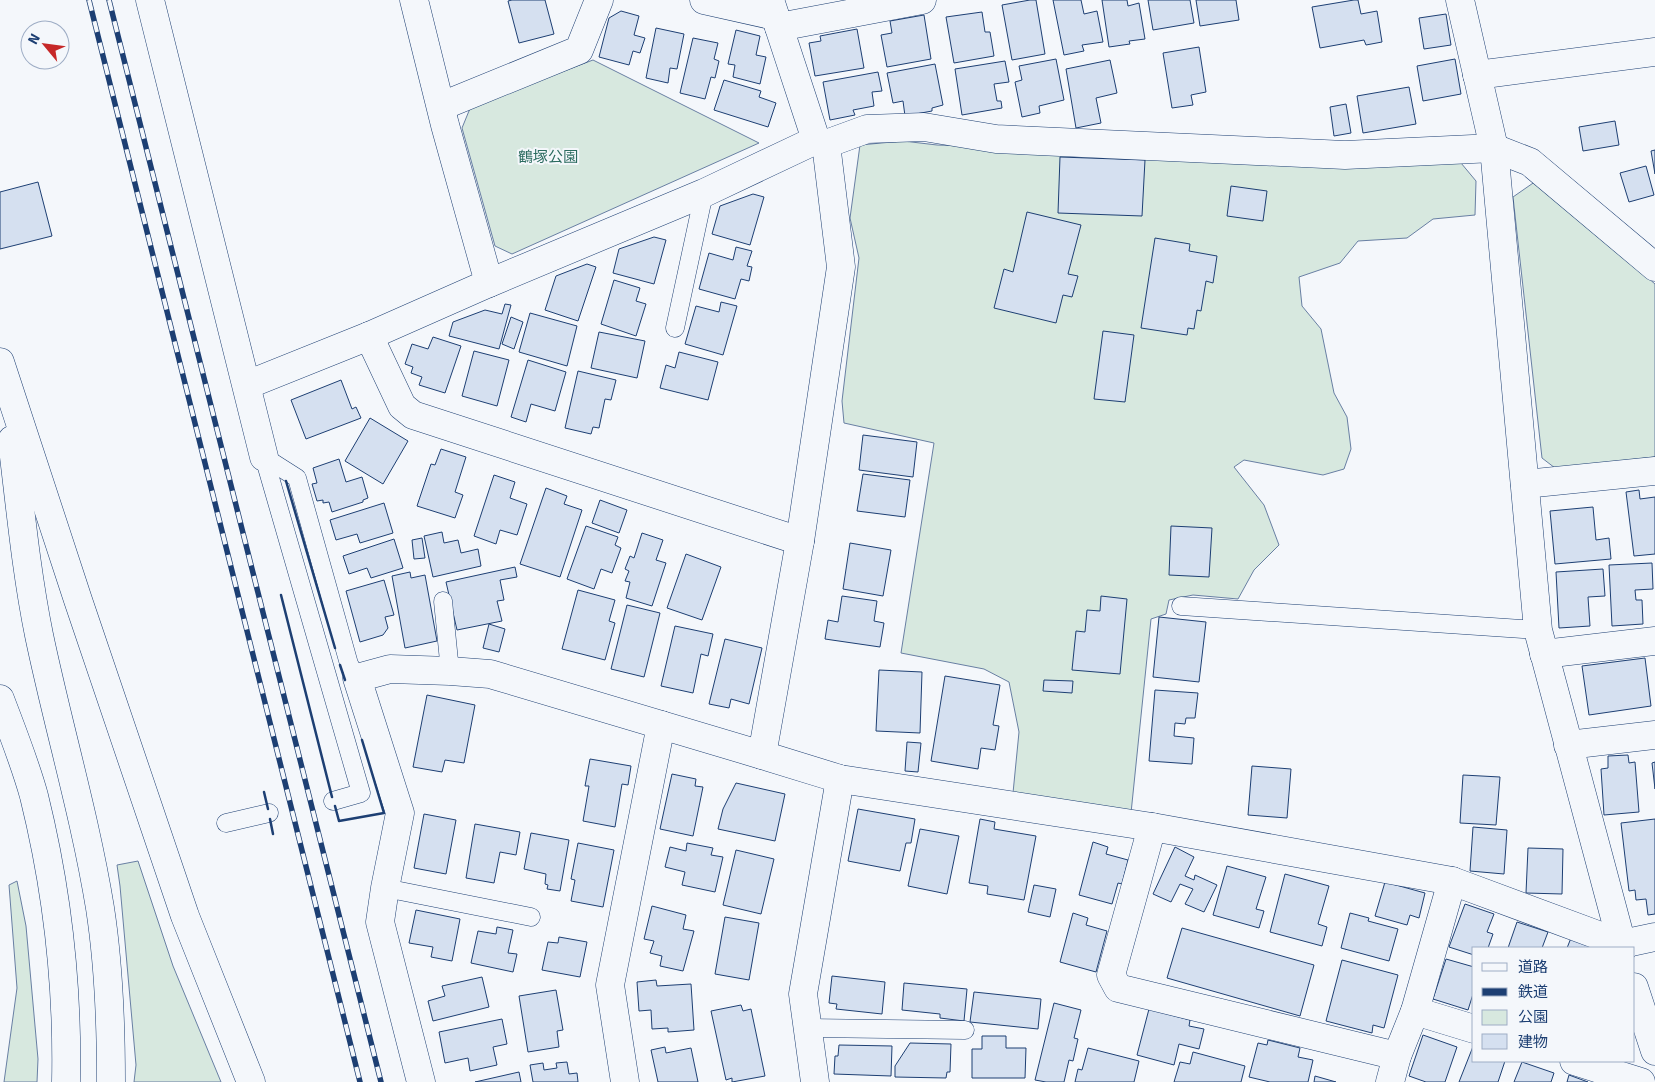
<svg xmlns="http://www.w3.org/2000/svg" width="1655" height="1082" viewBox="0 0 1655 1082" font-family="Signika,'Noto Sans JP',sans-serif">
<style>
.green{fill:#d7e8df;stroke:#687fa3}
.building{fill:#d5e0f0;stroke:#1d3f73}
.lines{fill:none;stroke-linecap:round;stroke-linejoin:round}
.service-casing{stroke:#1d3f73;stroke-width:19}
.minor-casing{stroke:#1d3f73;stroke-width:29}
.motorway-casing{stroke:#1d3f73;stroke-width:29}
.service{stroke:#f4f7fb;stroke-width:18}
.minor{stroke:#f4f7fb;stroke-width:28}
.motorway{stroke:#f4f7fb;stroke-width:28}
.rail-casing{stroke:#1d3f73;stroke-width:5.5}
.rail{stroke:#f4f7fb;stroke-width:4;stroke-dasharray:11;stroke-linecap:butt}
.wall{stroke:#1d3f73;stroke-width:2.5}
.labels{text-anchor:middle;stroke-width:4;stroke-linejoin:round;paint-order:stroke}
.park-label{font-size:15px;fill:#2c6c60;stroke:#f4f7fb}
</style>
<rect width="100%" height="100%" fill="#f4f7fb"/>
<g class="green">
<path d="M593,60l166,83 -247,111 -17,-8 -33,-118 9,-22z"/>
<path d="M903,141l34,4 524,18 15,18 -1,34 -42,4 -26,19 -49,3 -18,22 -41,14 3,29 19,23 13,64 13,24 4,32 -7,20 -21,6 -79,-15 -10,7 30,38 15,40 -25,25 -16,29 -45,-4 -24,5 -3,14 -15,5 -20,194 -118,-20 6,-61 -10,-50 -25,-13 -83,-16 33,-210 -90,-20 -2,-22 17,-143 -9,-40 10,-73z"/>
<path d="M1536,181l119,103v173l-100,11 -13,-10 -29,-261z"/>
<path d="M138,861l35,105 48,116h-87l2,-17 -16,-179 -3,-21z"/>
<path d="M17,881l9,45 12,133 -1,23h-33l13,-94 -8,-103z"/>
</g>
<g class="building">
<path d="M512,0h33l9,34 -35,9 -11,-42z"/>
<path d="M1030,0h6l9,54 -33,6 -10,-55z"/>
<path d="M1053,0h28l3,14 13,-3 6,31 -21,3 2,6 -20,4z"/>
<path d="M1102,0h25l1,6 11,-3 6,36 -16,2 1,3 -21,3z"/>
<path d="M1148,0h42l4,23 -41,7z"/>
<path d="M1196,0h40l3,20 -39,6z"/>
<path d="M1354,0h4l3,14 16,-3 5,31 -16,3 -2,-5 -44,8 -8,-41z"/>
<path d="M621,11l18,5 -5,19 11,3 -5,15 -7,-2 -4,14 -30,-8 10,-39z"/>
<path d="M982,12l3,20h5l4,24 -40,7 -8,-46z"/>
<path d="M1446,14l5,31 -27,4 -5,-31z"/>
<path d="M924,15l7,44 -44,8 -6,-32 11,-2 -2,-12z"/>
<path d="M656,28l28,6 -7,35 -7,-1 -2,15 -22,-5z"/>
<path d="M857,29l7,39 -49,8 -6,-33 12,-2 -1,-5z"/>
<path d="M736,30l24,6 -4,19 10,2 -6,27 -27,-7 2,-12 -7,-1z"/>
<path d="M693,38l25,5 -4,16 5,2 -4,17 -4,-1 -6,22 -25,-6z"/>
<path d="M1199,47l7,45 -15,3 2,10 -21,3 -9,-55z"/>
<path d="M1056,59l8,41 -25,6 1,7 -18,4 -7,-35 7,-2 -3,-14z"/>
<path d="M1455,59l6,35 -38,7 -6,-35z"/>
<path d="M1110,60l7,33 -21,5 5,25 -25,5 -10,-59z"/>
<path d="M1005,61l4,21 -15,2 3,17h4l1,7 -40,7 -7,-46z"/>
<path d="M935,64l8,41 -11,3v3l-27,5 -2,-15 -10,2 -6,-30z"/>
<path d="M878,72l4,19 -10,1 2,14 -21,4 2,5 -25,5 -7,-38z"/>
<path d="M724,80l37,11 -2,6 17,6 -8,24 -54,-17z"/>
<path d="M1409,87l7,37 -53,9 -6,-37z"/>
<path d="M1346,104l5,29 -17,3 -4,-29z"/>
<path d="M1615,121l4,24 -36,6 -4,-24z"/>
<path d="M1655,150v24l-4,-23z"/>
<path d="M1060,157l85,3 -3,56 -84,-3z"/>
<path d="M1646,166l8,29 -25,7 -9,-29z"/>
<path d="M38,182l14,54 -52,13v-57z"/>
<path d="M1231,186l36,5 -4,30 -36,-5z"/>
<path d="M753,194l11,3 -14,48 -38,-11 8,-28z"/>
<path d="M1027,212l54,13 -13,49 10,2 -6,21 -9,-2 -7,28 -62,-15 10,-39 9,3z"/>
<path d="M654,237l12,3 -12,44 -41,-11 6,-24z"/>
<path d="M1155,238l35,6 -1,7 28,5 -4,27 -7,-2 -5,30 -4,-1 -3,19 -6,-1 -1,7 -46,-7z"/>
<path d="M736,247l16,4 -5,15 5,1 -3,14 -8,-2 -6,20 -36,-10 10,-36 24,7z"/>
<path d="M587,264l9,3 -18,54 -33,-11 11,-34z"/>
<path d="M614,280l26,8 -4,13 10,3 -10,32 -35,-12z"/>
<path d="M721,302l16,4 -14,49 -38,-11 11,-38 23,6z"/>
<path d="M505,304l6,1 -12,44 -50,-13 4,-14 32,-12 17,4z"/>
<path d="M530,313l47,13 -10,40 -48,-14z"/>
<path d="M511,317l12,5 -9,27 -12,-5z"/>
<path d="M1103,331l31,4 -9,67 -31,-3z"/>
<path d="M599,332l46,9 -8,37 -46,-10z"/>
<path d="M433,337l28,9 -16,47 -26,-8 3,-8 -11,-4 2,-6 -8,-3 7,-20 16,5z"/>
<path d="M474,351l35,9 -12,46 -35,-10z"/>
<path d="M679,352l39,10 -10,38 -48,-12 6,-23 9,3z"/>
<path d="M528,360l38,12 -11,39 -24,-7 -5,18 -15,-5z"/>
<path d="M578,371l38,9 -5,20 -6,-1 -6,29 -6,-1 -2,7 -26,-6z"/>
<path d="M341,380l11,29 4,-2 5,11 -55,21 -15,-39z"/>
<path d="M370,418l38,23 -25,43 -38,-23z"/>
<path d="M863,435l54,7 -4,35 -54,-7z"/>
<path d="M441,449l25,8 -11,35 8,3 -8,23 -38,-12 14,-42 4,1z"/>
<path d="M339,459l7,23 16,-5 6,21 -5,2v2l-31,10 -3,-10 -6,1v-3l-6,1 -5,-17 5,-1 -4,-15z"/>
<path d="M863,474l47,6 -5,37 -48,-6z"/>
<path d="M494,475l21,7 -5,16 17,6 -10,31 -17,-5 -4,14 -22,-8z"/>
<path d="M546,488l21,8 -3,8 18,6 -22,67 -40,-13z"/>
<path d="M1639,490l1,9 15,-2v57l-21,2 -8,-64z"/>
<path d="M600,500l27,10 -8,23 -27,-10z"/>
<path d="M384,503l9,30 -33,10 -3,-9 -21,6 -6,-20z"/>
<path d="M1593,507l3,33 13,-2 2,21 -56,5 -5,-53z"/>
<path d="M586,526l32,11 -3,8 6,3 -9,25 -11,-4 -7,20 -27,-10z"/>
<path d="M1171,526l41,2 -3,49 -40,-2z"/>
<path d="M442,532l2,11 14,-3 3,13 17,-4 3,17 -48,11 -9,-41z"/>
<path d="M642,533l21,7 -7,20 10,3 -14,43 -26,-8 4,-16 -5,-1 4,-10 -4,-2 5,-13 4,2z"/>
<path d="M422,538l3,20 -11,1 -2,-19z"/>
<path d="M394,539l9,29 -32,10 -4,-10 -18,6 -6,-18z"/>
<path d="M850,543l41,7 -8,46 -40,-7z"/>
<path d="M686,554l35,13 -19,53 -35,-12z"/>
<path d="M1652,563l1,26 -18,1 1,10h6l1,24 -31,2 -3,-61z"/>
<path d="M515,567l2,10 -17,3 4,20 -7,1 5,20 -45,9 -11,-48z"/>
<path d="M1603,569l2,27 -17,1 2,29 -31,2 -3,-56z"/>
<path d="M410,572l1,6 14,-3 12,66 -32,7 -13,-72z"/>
<path d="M384,580l10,35 -9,2 3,11 -5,7 -23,7 -14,-51z"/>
<path d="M578,590l37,10 -6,21 6,2 -10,37 -43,-11z"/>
<path d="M842,596l35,5 -3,20 10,2 -4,24 -55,-8 3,-19 10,2z"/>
<path d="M1101,596l26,3 -7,75 -48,-4 4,-39 9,1 2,-22 13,1z"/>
<path d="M627,605l33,8 -16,64 -33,-8z"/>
<path d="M1159,617l47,5 -7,60 -46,-5z"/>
<path d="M489,624l16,5 -6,23 -16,-4z"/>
<path d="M675,626l38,8 -5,22 -7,-2 -8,39 -32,-7z"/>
<path d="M725,639l37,9 -13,56 -18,-5 -2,9 -20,-4z"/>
<path d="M1645,658l6,48 -62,9 -7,-49z"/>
<path d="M879,670l43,2 -2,61 -44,-2z"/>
<path d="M945,676l55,9 -7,40 6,1 -4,24 -14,-2 -3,21 -47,-8z"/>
<path d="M1044,680l29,1 -1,12 -29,-2z"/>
<path d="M1155,690l43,3 -3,25h-9l-1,6 -10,-1 -1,13 20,2 -2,26 -43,-3z"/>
<path d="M427,695l48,10 -11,58 -19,-3 -3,12 -29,-5z"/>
<path d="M907,742l14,1 -3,29 -13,-1z"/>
<path d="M1628,755l1,8 6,-1 4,50 -35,3 -3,-46 7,-1v-12z"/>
<path d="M590,759l41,7 -3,19 -6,-1 -7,43 -32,-6 6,-35h-4z"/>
<path d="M1655,762v27l-3,-26z"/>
<path d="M1252,766l39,3 -4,49 -39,-3z"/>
<path d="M672,774l24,5 -1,7 8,1 -10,49 -33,-7z"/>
<path d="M1463,775l37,2 -4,48 -36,-2z"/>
<path d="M736,783l49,11 -10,47 -57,-12 5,-20z"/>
<path d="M858,809l57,10 -4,24h-5l-6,28 -52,-10z"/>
<path d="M424,814l32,6 -10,54 -32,-6z"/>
<path d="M980,819l15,3 -1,7 42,7 -12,64 -37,-6 1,-8 -19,-3z"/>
<path d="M1655,819v95l-7,1 -2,-16 -10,1 -1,-10 -6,1 -8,-68z"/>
<path d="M475,824l45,8 -4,23 -16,-3 -6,31 -28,-5z"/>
<path d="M1473,827l34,3 -3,44 -34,-3z"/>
<path d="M920,829l39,7 -12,58 -39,-8z"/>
<path d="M531,833l38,7 -9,51 -13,-2 1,-4 -3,-1 1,-10 -22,-5z"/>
<path d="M1093,842l15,5 -2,7 22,6 -6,24 -4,-1 -6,21 -33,-9z"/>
<path d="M578,843l36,7 -11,57 -32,-6 4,-21 -4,-1z"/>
<path d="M687,843l26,5 -2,7 12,2 -8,35 -33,-7 3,-13 -20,-5 5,-20 16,4z"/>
<path d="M1175,847l19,10 -9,19 9,4 1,-5 22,10 -13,27 -19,-8 8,-15 -13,-5 -9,18 -18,-8z"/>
<path d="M1528,848l35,1 -1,45 -36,-1z"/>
<path d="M736,850l38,9 -13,55 -38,-9z"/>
<path d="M1227,866l39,11 -10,32 8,2 -5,17 -46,-13z"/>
<path d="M1285,874l44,12 -11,38 9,3 -5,19 -52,-14z"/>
<path d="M1385,882l40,11 -6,25 -9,-3 -3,10 -32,-9z"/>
<path d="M1034,885l22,4 -6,28 -22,-5z"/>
<path d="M1465,904l29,10 -7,18 6,2 -5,14h-14v7l-25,-8z"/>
<path d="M652,906l34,9 -3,14 11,2 -11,40 -23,-5 2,-10 -12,-3 4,-12 -10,-2z"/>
<path d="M416,910l44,9 -8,42 -21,-4 2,-10 -24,-4z"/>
<path d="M1073,913l15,5 -2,7 21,6 -11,41 -36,-10z"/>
<path d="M1350,913l19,5 -1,3 30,8 -9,32 -48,-13z"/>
<path d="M725,917l34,6 -10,57 -34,-6z"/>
<path d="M1517,922l31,10 -6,16h-34z"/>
<path d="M497,927l16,3 -5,23 9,1 -4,18 -42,-9 7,-32 18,3z"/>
<path d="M1182,928l132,37 -14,51 -133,-38z"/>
<path d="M559,937l28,5 -7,35 -38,-7 6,-28 10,1z"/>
<path d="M1571,938l26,10h-30z"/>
<path d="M1446,959l28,8v24l-6,19 -35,-11z"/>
<path d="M1342,960l56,15 -14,53 -11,-3 -1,8 -46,-12z"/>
<path d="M832,976l53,6 -3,32 -46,-5 1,-5 -8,-1z"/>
<path d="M482,977l7,30 -56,14 -5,-20 17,-5 -3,-10z"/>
<path d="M656,980l1,6 34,-2 3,46 -26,2v-4l-16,1 -1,-19 -12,1 -2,-29z"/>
<path d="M904,983l63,6 -3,32 -24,-3v-4l-38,-4z"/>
<path d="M556,990l7,40 -6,1 2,16 -31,5 -9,-56z"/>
<path d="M974,992l67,7 -3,30 -68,-7z"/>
<path d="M1054,1003l27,7 -7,28 4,1 -5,22 -4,-1 -5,22h-18l-11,-2z"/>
<path d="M741,1005l2,6 8,-2 14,67 -33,6v-4l-6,2 -15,-69z"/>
<path d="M1149,1009l41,11 -1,6 15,3 -5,20 -20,-5 -5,21 -37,-10z"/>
<path d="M502,1019l5,25 -14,3 4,18 -27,6 -2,-13 -23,5 -6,-31z"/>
<path d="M1423,1035l34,12 -12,35h-19l-17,-6z"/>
<path d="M982,1036h24v12h20l-1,30h-53v-29h10z"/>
<path d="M1268,1040l32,8 -2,9 15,3 -5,22h-38l-21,-5 9,-34 9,2z"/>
<path d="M910,1043l41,1 -1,28h-3l-1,6 -51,-1v-11z"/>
<path d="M1474,1044v17h31l-7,21h-39z"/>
<path d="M839,1045l53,1 -1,30 -57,-2 1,-18h3z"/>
<path d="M665,1047l1,6 25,-5 7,34h-40l-7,-32z"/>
<path d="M1088,1048l51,13 -5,21h-59l3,-13 4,1z"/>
<path d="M1193,1052l52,14 -4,16h-67l6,-20 10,2z"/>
<path d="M567,1062l2,12 8,-1 1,9h-45l-3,-17 13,-2 1,7 13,-2 -1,-5z"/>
<path d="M1522,1062l32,11 -3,9h-37z"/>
<path d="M519,1072l2,10h-46z"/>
<path d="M1569,1075l19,7h-21z"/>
<path d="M1315,1076l21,6h-22z"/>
</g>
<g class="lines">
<defs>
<g id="service">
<path d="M675,328l29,-135"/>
<path d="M264,457l97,336 -28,8"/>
<path d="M264,457l33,21 52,186 8,14"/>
<path d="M443,601l7,70"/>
<path d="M1181,606l357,24"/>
<path d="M226,823l43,-10"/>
<path d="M385,888l146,29"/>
<path d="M808,1028l157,2"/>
</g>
<g id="minor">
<path d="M150,0l114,457"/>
<path d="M704,0l71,16"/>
<path d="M770,0l46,140"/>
<path d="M1460,0l34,148 44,482 85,318"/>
<path d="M779,27l143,-27"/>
<path d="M1477,75l178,-23"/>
<path d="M442,106l137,-56 20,-50"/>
<path d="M489,283l215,-90 112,-53 10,4 41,-15 57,-2 72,12 349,16 149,-7 36,14 125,105"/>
<path d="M369,336l33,70 11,9 387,126"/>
<path d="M247,385l122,-49 120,-53 -44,-158 -31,-125"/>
<path d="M1525,484l130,-13"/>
<path d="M1544,654l111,-13"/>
<path d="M1568,745l87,-10"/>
<path d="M762,755l38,-214 41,-274 -15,-123"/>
<path d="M1152,827l-41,148 7,13 279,68"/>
<path d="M1634,987l21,64"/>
<path d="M1415,1011l59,18"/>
<path d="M1574,1061l67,21"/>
<path d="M421,1082l-41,-160 5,-34 15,-75 -43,-135 33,-9 60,2 40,3 272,81 78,24 312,48 300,54 170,63 33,-7"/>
<path d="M625,1082l-15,-97 51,-260"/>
<path d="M815,1082l-12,-88 37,-215"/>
<path d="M1390,1082l7,-26 18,-45 37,-130"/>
</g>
<g id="motorway">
<path d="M0,362l78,238 107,316 66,166"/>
<path d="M12,440c8,65 14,131 27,195 19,91 46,181 61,273 9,58 11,116 11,174"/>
<path d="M0,699c12,32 25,64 34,97 23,93 34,190 32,286"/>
</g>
</defs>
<use href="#service" class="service-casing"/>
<use href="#minor" class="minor-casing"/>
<use href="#motorway" class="motorway-casing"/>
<use href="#service" class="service"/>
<use href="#minor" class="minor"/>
<use href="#motorway" class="motorway"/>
<defs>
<g id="rail">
<path d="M89,0l271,1082"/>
<path d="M109,0l272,1082"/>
</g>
</defs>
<use href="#rail" class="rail-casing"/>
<use href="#rail" class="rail"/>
<g class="wall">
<path d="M286,481l49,167"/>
<path d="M281,595l51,202"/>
<path d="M340,665l5,15"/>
<path d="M264,792l4,17"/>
<path d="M335,806l4,15 45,-8 -22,-73"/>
<path d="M270,819l3,15"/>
</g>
</g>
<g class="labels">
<g class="park-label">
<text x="548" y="162">鶴塚公園</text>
</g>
</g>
<rect x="1472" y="947" width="162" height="115" fill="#f4f7fb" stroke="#9eadc5"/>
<rect x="1482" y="963" width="25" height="8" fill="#f4f7fb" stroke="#9eadc5"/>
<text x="1518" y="972" font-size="15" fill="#1d3f73">道路</text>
<rect x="1482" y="988" width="25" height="8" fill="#1d3f73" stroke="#9eadc5"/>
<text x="1518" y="997" font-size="15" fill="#1d3f73">鉄道</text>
<rect x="1482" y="1010" width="25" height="15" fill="#d7e8df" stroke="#9eadc5"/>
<text x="1518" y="1022" font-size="15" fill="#1d3f73">公園</text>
<rect x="1482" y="1034" width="25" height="15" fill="#d5e0f0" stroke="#9eadc5"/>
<text x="1518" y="1047" font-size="15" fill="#1d3f73">建物</text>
<g transform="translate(45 45) rotate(299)"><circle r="24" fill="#f4f7fb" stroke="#9eadc5"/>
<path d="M0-4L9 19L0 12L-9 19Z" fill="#c62828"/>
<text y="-8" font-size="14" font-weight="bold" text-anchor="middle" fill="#1d3f73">N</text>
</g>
</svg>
